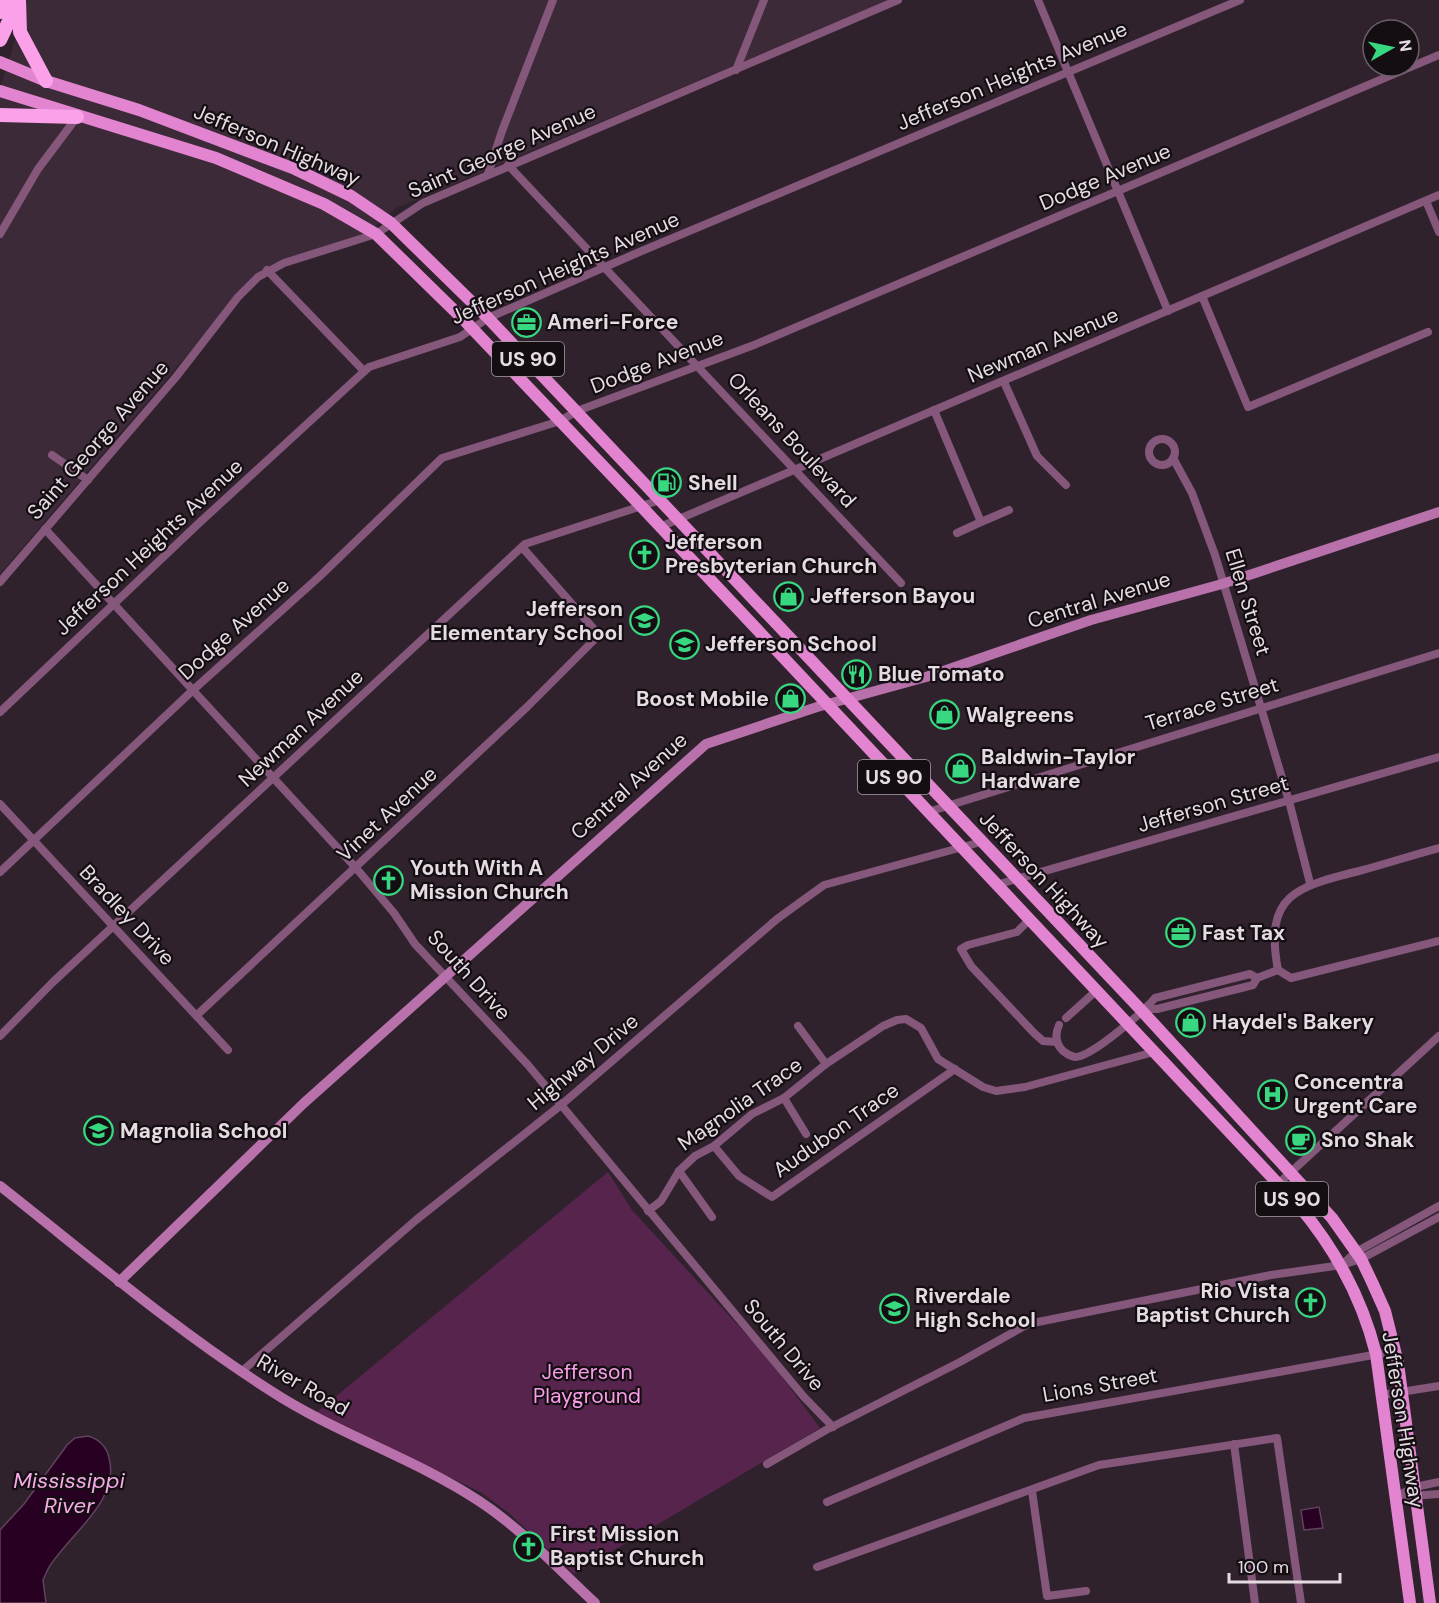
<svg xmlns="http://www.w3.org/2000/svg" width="1439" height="1603" viewBox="0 0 1439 1603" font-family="'DM Sans',sans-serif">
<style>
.built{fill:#3d2a39}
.green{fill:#57244e}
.water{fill:#270022;stroke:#60425c;stroke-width:1.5}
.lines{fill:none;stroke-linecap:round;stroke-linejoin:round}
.street{stroke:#84577b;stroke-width:8}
.secondary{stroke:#b971ab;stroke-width:10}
.primary{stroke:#e284d0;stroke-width:12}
.highway{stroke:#fba1e9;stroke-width:14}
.labels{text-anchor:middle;stroke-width:4.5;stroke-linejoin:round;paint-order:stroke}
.shield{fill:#140e13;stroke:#a69ea5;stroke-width:1.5}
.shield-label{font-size:20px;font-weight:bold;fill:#e5dce3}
.street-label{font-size:21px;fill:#e5dce3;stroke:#140e13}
.poi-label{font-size:21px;font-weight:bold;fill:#e5dce3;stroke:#140e13;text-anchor:start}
.park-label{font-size:21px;fill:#fa9de9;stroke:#140e13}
.water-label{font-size:22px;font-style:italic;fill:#f6abe7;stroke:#140e13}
</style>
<rect width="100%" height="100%" fill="#30222d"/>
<path class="built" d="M27,0h862l-493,208 -32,27 -85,27 -22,11 -257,301v-485z"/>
<path class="green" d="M608,1172l24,38 135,147 53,71 -246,146 -64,-60 -28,-21 -165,-81z"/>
<g class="water">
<path d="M88,1436c11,3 19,11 21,22 12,43 -42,78 -61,111l-5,11 3,23h-46v-73l24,-26 43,-59 8,-7z"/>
<path d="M1319,1507l4,21 -19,2 -3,-20z"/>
</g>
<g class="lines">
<g class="street">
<path d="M1038,0l130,311"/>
<path d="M736,70l28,-70"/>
<path d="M508,165l393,418"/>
<path d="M488,174l14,-43 51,-131"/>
<path d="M1426,201l13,31"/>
<path d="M0,234l38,-65 39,-52"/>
<path d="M267,270l97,101"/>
<path d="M1202,296l46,111 180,-75"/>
<path d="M1004,382l33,74 29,29"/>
<path d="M934,410l47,112 28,-12"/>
<circle cx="1162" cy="452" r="13"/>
<path d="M52,455l36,25"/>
<path d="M1173,458l19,35 23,62 74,246 21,82"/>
<path d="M660,527l779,-332"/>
<path d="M45,529l311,339 38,45 21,31 113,121 276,332 29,30"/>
<path d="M957,533l24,-11"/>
<path d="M0,582l176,-205 62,-80 20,-20 26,-14 92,-29 47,-31 475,-203"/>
<path d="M0,712l198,-188 171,-157 91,-30 28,-19 149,-65 603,-253"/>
<path d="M0,804l228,246"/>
<path d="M928,812l511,-159"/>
<path d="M0,872l192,-181 128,-115 122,-118 118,-37 17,-10 177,-66 685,-290"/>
<path d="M996,885l443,-128"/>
<path d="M1029,920l-12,12 -49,13 -7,4 10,17 63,67 9,8 14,1"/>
<path d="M1278,970c-14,-75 17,-83 81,-99 27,-7 53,-16 80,-23"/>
<path d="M1257,978l21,-8 13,8 148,-37"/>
<path d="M197,1015l330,-308 72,-72 -77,-88"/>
<path d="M1066,1018l30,-27"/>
<path d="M1059,1025c-4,9 -4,18 4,26 4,3 7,5 12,6 17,0 69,-46 80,-59l95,-24 7,4 -4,7 -96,24h-11"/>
<path d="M0,1036l53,-54 472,-438 135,-44"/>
<path d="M826,1064l57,-38 14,-6 9,-1 15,9 17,31 45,28 13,4 29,-4 129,-35"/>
<path d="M784,1098l22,36"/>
<path d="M714,1146l25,30 33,21 183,-128"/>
<path d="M679,1171l33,46"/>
<path d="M1278,1184l161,-148"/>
<path d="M648,1211l13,-10 18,-30 16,-15 19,-10 38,-32 32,-16 42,-34 -28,-38"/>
<path d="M1343,1264l13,-12 83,-46"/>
<path d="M241,1372l175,-152 145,-115 216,-186 47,-34 157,-43"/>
<path d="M1382,1395l57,-9"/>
<path d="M1234,1444l21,159"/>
<path d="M767,1464l59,-34 134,-68 68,-38 243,-49 71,-10 19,-6 78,-42"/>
<path d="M1032,1491l15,105 39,-5"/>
<path d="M1395,1497l20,-10 24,-5"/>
<path d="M1397,1497l42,-3"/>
<path d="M827,1502l197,-84 371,-67"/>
<path d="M817,1567l282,-102 178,-27 24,165"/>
</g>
<g class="secondary">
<path d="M0,1186c89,70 175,144 271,205 66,43 143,67 208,110 43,28 79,68 116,102"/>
<path d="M119,1282l185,-179 402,-359 111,-37 109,-30 165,-57 131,-36 217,-72"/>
</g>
<g class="primary">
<path d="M0,62l46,19 93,29 156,59 56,27 40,27 97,95 654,693 190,207 29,41 11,23 13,29 13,52 32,240"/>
<path d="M0,91l216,67 108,46 52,30 91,89 174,183 658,700c37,44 63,92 77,148l34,249"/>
</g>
<g class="highway">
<path d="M19,0l1,32 26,49"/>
<path d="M0,12l6,-12"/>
<path d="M0,40l17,-36"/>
<path d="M0,115l77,2"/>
</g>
</g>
<defs>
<symbol id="office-ring" viewBox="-11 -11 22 22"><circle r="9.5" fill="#140e13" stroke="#37d880" stroke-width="1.5"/><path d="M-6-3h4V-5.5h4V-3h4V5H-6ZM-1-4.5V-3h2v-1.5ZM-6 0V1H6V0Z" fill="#37d880"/></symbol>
<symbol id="fuel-ring" viewBox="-11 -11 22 22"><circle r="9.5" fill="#140e13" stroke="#37d880" stroke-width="1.5"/><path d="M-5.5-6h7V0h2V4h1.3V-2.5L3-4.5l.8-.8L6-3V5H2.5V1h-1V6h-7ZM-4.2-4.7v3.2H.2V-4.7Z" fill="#37d880"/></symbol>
<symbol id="church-ring" viewBox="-11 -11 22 22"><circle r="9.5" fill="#140e13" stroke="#37d880" stroke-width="1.5"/><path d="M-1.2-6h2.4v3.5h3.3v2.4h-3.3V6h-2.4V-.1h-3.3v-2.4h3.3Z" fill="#37d880"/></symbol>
<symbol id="shop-ring" viewBox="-11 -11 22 22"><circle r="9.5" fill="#140e13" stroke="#37d880" stroke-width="1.5"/><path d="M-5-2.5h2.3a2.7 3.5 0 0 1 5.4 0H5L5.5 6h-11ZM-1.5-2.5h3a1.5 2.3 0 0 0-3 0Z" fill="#37d880"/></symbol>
<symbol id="school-ring" viewBox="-11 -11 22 22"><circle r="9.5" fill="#140e13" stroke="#37d880" stroke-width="1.5"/><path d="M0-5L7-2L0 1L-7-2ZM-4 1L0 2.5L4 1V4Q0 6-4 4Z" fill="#37d880"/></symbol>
<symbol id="restaurant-ring" viewBox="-11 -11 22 22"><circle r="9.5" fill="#140e13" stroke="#37d880" stroke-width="1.5"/><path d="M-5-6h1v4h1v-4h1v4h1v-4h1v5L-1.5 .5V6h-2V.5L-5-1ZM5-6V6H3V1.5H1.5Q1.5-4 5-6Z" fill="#37d880"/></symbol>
<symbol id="hospital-ring" viewBox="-11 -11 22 22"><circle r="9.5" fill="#140e13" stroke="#37d880" stroke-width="1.5"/><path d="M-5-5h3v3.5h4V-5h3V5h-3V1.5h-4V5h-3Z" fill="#37d880"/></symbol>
<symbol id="cafe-ring" viewBox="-11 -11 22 22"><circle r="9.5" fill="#140e13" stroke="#37d880" stroke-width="1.5"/><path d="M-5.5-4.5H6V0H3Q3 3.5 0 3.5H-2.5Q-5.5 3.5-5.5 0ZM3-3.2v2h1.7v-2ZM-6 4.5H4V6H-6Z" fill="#37d880"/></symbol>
</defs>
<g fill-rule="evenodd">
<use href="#office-ring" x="510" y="306" width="33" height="33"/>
<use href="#fuel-ring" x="650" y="466" width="33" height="33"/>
<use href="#church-ring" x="628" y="538" width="33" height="33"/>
<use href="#shop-ring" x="772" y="580" width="33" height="33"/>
<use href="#school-ring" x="628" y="604" width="33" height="33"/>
<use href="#school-ring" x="668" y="628" width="33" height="33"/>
<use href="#restaurant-ring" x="840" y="658" width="33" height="33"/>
<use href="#shop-ring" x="774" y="682" width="33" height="33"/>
<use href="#shop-ring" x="928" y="698" width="33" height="33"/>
<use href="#shop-ring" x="944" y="752" width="33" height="33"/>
<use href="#church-ring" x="372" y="864" width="33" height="33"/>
<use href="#office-ring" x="1164" y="916" width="33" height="33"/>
<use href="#shop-ring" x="1174" y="1006" width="33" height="33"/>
<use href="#hospital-ring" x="1256" y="1078" width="33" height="33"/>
<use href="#school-ring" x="82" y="1114" width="33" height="33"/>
<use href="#cafe-ring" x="1284" y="1124" width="33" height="33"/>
<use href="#church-ring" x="1294" y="1286" width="33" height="33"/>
<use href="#school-ring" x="878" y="1292" width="33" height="33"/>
<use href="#church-ring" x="512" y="1530" width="33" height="33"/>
</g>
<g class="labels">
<g class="shield">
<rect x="492" y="342" width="72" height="34" rx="4.5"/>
<rect x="858" y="760" width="72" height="34" rx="4.5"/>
<rect x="1256" y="1182" width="72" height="34" rx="4.5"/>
</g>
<g class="shield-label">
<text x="528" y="366">US 90</text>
<text x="894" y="784">US 90</text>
<text x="1292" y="1206">US 90</text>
</g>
<g class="street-label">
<text transform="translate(1012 76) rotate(-23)" y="7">Jefferson Heights Avenue</text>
<text transform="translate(277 145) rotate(23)" y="7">Jefferson Highway</text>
<text transform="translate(502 151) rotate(-24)" y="7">Saint George Avenue</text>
<text transform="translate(1105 177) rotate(-23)" y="7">Dodge Avenue</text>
<text transform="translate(565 268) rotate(-24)" y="7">Jefferson Heights Avenue</text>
<text transform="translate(1043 345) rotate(-23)" y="7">Newman Avenue</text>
<text transform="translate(657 362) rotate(-21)" y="7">Dodge Avenue</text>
<text transform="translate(98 440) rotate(-49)" y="7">Saint George Avenue</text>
<text transform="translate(792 440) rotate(47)" y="7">Orleans Boulevard</text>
<text transform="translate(149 547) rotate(-43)" y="7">Jefferson Heights Avenue</text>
<text transform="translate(1099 600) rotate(-17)" y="7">Central Avenue</text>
<text transform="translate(1248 602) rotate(73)" y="7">Ellen Street</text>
<text transform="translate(234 629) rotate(-42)" y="7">Dodge Avenue</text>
<text transform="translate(1212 704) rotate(-17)" y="7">Terrace Street</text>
<text transform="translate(301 728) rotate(-43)" y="7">Newman Avenue</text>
<text transform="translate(629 786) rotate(-42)" y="7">Central Avenue</text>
<text transform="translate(1213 804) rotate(-16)" y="7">Jefferson Street</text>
<text transform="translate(387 814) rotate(-43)" y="7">Vinet Avenue</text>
<text transform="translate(1044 880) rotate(47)" y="7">Jefferson Highway</text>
<text transform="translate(127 915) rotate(47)" y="7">Bradley Drive</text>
<text transform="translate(469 975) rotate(48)" y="7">South Drive</text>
<text transform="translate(583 1062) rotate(-40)" y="7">Highway Drive</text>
<text transform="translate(740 1104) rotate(-35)" y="7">Magnolia Trace</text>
<text transform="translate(836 1130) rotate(-35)" y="7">Audubon Trace</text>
<text transform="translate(784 1345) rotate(50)" y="7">South Drive</text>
<text transform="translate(303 1385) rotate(30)" y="7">River Road</text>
<text transform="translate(1100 1385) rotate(-10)" y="7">Lions Street</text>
<text transform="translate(1403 1420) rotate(81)" y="7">Jefferson Highway</text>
</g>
<g class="poi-label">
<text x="547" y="329">Ameri-Force</text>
<text x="688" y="490">Shell</text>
<text x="665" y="549">Jefferson<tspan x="665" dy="24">Presbyterian Church</tspan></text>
<text x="810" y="603">Jefferson Bayou</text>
<text x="623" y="616" text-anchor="end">Jefferson<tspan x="623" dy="24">Elementary School</tspan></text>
<text x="705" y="651">Jefferson School</text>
<text x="878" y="681">Blue Tomato</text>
<text x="769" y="706" text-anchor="end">Boost Mobile</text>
<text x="966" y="722">Walgreens</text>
<text x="981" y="764">Baldwin-Taylor<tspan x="981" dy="24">Hardware</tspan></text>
<text x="410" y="875">Youth With A<tspan x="410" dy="24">Mission Church</tspan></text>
<text x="1202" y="940">Fast Tax</text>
<text x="1212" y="1029">Haydel's Bakery</text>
<text x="1294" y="1089">Concentra<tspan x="1294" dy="24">Urgent Care</tspan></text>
<text x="120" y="1138">Magnolia School</text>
<text x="1321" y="1147">Sno Shak</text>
<text x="1290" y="1298" text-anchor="end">Rio Vista<tspan x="1290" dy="24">Baptist Church</tspan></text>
<text x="915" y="1303">Riverdale<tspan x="915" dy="24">High School</tspan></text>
<text x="550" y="1541">First Mission<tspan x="550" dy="24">Baptist Church</tspan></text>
</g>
<g class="park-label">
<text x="587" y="1379">Jefferson<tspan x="587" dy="24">Playground</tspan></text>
</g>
<g class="water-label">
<text x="69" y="1488">Mississippi<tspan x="69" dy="25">River</tspan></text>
</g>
</g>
<g transform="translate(1391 48) rotate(81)"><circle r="28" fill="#140e13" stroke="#686066" stroke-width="1.5"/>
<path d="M0-4.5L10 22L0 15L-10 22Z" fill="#37d880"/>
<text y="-9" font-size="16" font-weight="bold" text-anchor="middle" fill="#e5dce3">N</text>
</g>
<path d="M1229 1573v9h111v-9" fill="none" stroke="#e5dce3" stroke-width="3"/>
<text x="1238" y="1573" font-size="18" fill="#e5dce3" stroke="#140e13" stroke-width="4.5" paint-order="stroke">100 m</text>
</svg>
